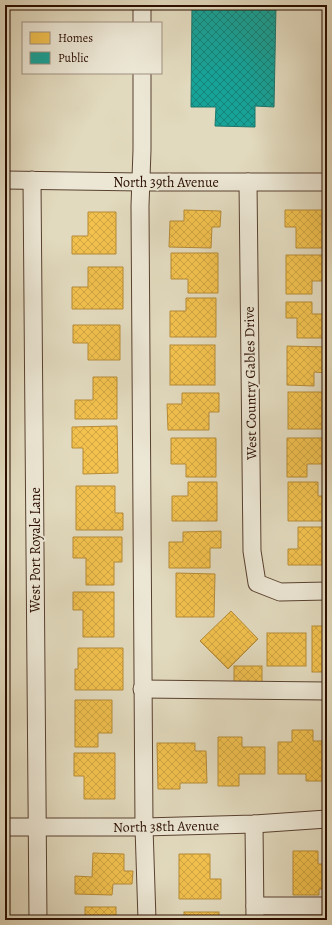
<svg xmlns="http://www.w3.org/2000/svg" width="332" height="925" viewBox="0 0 332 925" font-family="Alegreya,serif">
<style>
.homes{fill:url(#homes-cross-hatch);stroke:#b68b37}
.public{fill:url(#public-cross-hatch);stroke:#1d766a}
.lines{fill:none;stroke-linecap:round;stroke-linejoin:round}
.minor-casing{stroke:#594130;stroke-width:19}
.minor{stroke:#ece7d5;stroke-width:17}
.labels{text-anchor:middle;stroke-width:4;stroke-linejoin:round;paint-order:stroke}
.street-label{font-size:14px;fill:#2b0e00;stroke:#ece7d5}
</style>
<defs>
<pattern id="homes-cross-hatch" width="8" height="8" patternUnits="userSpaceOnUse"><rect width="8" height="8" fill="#f2c14e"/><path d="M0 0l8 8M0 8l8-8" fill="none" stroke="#d0a542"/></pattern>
<pattern id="public-cross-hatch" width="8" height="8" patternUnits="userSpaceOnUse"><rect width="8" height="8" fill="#17a398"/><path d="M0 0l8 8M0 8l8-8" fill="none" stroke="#15837a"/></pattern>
</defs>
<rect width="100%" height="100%" fill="#e2dabe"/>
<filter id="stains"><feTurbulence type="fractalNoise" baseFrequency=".005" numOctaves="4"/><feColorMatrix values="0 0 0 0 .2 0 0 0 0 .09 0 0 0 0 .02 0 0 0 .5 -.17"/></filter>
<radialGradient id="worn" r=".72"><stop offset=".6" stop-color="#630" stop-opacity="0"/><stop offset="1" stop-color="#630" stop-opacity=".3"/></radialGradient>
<g class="homes">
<path d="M184,210l37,1 -1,16h-8l-1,21 -42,-1 1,-26h14z"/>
<path d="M285,210h42v38h-31v-21h-11z"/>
<path d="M88,212h28v42h-44v-18h16z"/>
<path d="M171,253h47v40h-30v-14h-17z"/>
<path d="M286,255h41v26h-15v13h-26z"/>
<path d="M88,267h35v42h-51v-22h16z"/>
<path d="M186,298h30v39h-46v-26h16z"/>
<path d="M286,302h26v12h15v24h-30v-20h-11z"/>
<path d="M73,325h47v35h-32v-17h-15z"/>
<rect x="170" y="345" width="45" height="40"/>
<path d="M287,346l40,1v26l-13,-1v14l-27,-1z"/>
<path d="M93,377h24v42h-42v-19h18z"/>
<rect x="288" y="392" width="39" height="37"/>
<path d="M182,393h37v19h-10v18h-41l-1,-26h15z"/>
<path d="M117,426l1,47 -35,1v-26h-11v-21z"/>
<path d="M171,438h45v39h-30v-13h-15z"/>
<path d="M287,438h40v26h-20v13h-20z"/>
<path d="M188,482h29v39h-45v-25h16z"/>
<path d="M288,482h30v14h9v25h-39z"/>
<path d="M76,486h39v27h8v17h-47z"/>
<path d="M298,527h29v28h-4v10h-35v-16h10z"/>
<path d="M221,531v17h-11v20h-41v-26h14v-10z"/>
<path d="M73,537h49v25h-8v23h-28v-27h-13z"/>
<path d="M176,573l39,1 -1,43h-38z"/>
<path d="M73,592h41v45h-31v-27h-10z"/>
<path d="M231,611l27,28 -30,30 -28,-28z"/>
<rect x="312" y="626" width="15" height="46"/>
<rect x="267" y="633" width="39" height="33"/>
<path d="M78,648h45v42h-48v-21h3z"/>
<rect x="234" y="666" width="28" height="16"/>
<path d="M75,700h37v33h-14v14h-23z"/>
<path d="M292,730h21v11h14v40h-21v-7h-28v-32h14z"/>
<path d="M218,737h24v10h23v27h-26v12h-21z"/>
<path d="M157,743h38v8h11l1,32h-27v6h-22z"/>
<path d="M74,753h41v46h-31v-23h-10z"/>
<path d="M293,851h25v13h9v25h-8v6h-26z"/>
<path d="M93,853l31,1v17h9l-1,13h-19l-1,11 -37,-1v-18l17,1z"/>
<path d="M179,854h31v25h11v20h-42z"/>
<rect x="85" y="907" width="31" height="13"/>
<rect x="184" y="912" width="35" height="8"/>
<rect x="312" y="918" width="15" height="2"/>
</g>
<path class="public" d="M192,5h84l-2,102 -19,-1v21l-40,-1 1,-19h-25z"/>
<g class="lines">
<defs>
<g id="minor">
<path d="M142,5v18"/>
<path d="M142,73v77l-2,56 4,621 3,93"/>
<path d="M5,180l136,2h186"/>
<path d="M32,180l6,740"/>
<path d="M248,182l4,369 5,32 23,9 47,-1"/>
<path d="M142,689l185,2"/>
<path d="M254,824l1,96"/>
<path d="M5,827h139l110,-3 73,-5"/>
<path d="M255,906h72"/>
</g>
</defs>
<use href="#minor" class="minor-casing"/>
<use href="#minor" class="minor"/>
</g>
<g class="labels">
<g class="street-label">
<text x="166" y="187">North 39th Avenue</text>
<text transform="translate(250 383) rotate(-91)" y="5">West Country Gables Drive</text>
<text transform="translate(35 550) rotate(-90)" y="5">West Port Royale Lane</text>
<text transform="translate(166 826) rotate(-1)" y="5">North 38th Avenue</text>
</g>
</g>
<rect width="332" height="925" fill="none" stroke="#e2dabe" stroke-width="20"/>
<rect x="6" y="6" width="320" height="913" fill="none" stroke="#2b0e00" stroke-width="2"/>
<rect x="10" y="10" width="312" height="905" fill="none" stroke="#2b0e00"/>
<rect x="22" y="22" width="140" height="52" fill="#ece7d5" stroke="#9f9080"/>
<rect x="30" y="32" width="20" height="12" fill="#f2c14e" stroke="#9f9080"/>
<text x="58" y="42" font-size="12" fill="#2b0e00">Homes</text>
<rect x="30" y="52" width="20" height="12" fill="#17a398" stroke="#9f9080"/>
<text x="58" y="62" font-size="12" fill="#2b0e00">Public</text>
<rect width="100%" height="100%" filter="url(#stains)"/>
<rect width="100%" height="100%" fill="url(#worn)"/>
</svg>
